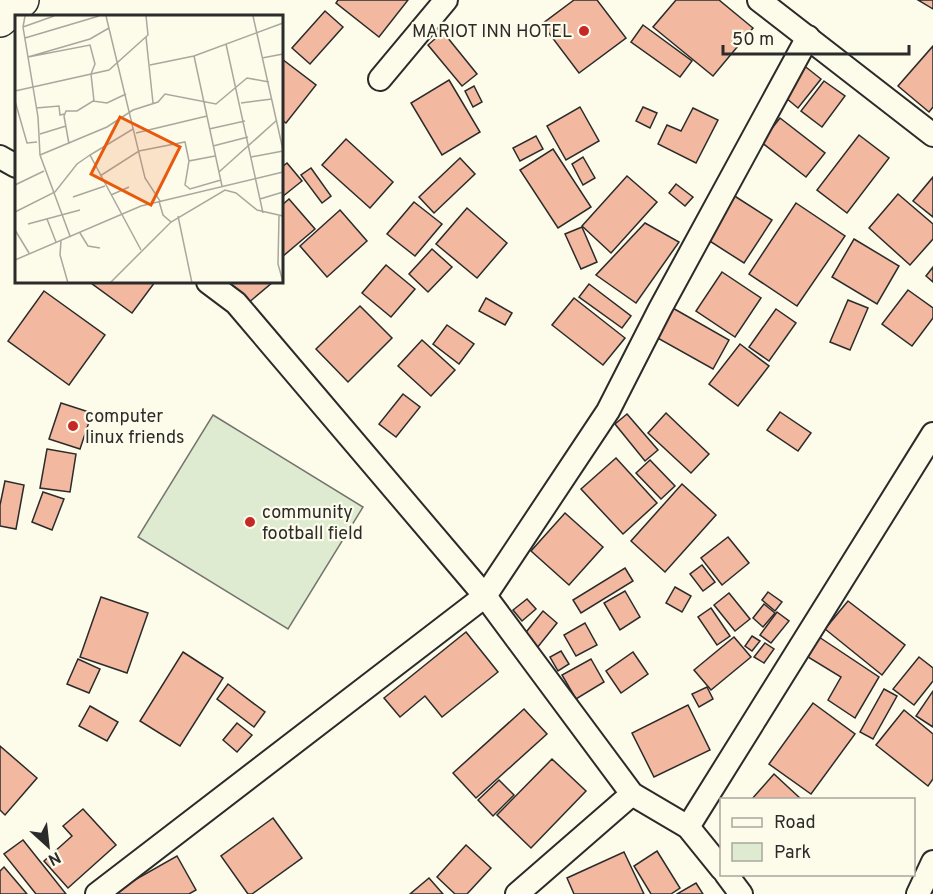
<svg xmlns="http://www.w3.org/2000/svg" width="933" height="894" viewBox="0 0 933 894" font-family="Overpass,sans-serif">
<style>
.green{fill:#deebd1;stroke:#74746e;stroke-width:1.5}
.building{fill:#f2b8a0;stroke:#2b2b2b;stroke-width:1.5}
.lines{fill:none;stroke-linecap:round;stroke-linejoin:round}
.minor-casing{stroke:#2b2b2b;stroke-width:26}
.trunk-casing{stroke:#2b2b2b;stroke-width:36}
.minor{stroke:#fdfbea;stroke-width:22}
.trunk{stroke:#fdfbea;stroke-width:33}
.poi-dot{fill:#c62828;stroke:#fdfbea;stroke-width:2}
.labels{text-anchor:middle;stroke-width:4.5;stroke-linejoin:round;paint-order:stroke}
.poi-label{font-size:18px;fill:#2b2b2b;stroke:#fdfbea;text-anchor:start}
.inset-road{fill:none;stroke:#a9a89e;stroke-width:1.5}
.view{fill:#e8590c;fill-opacity:0.15;stroke:#e8590c;stroke-width:3}
.inset-edge{fill:none;stroke:#2b2b2b;stroke-width:3}
</style>
<rect width="100%" height="100%" fill="#fdfbea"/>
<path class="green" d="M213,415l150,92 -75,122 -150,-92z"/>
<g class="building">
<path d="M338,0h70l-29,37 -43,-34z"/>
<path d="M574,0h23l29,38 -47,35 -37,-49z"/>
<path d="M676,0h43l34,28 -40,48 -60,-49z"/>
<path d="M918,0h15v9z"/>
<path d="M325,11l18,16 -33,37 -18,-16z"/>
<path d="M643,25l49,36 -12,16 -49,-35z"/>
<path d="M443,32l34,42 -15,12 -34,-41z"/>
<path d="M933,46v61l-4,5 -31,-26z"/>
<path d="M282,59l34,26 -30,38 -4,-3z"/>
<path d="M802,64l19,15 -23,29 -18,-15z"/>
<path d="M449,80l31,52 -38,23 -31,-52z"/>
<path d="M824,81l21,15 -23,31 -21,-16z"/>
<path d="M474,86l8,16 -9,5 -8,-16z"/>
<path d="M580,107l19,34 -33,19 -19,-34z"/>
<path d="M643,107l14,6 -7,15 -14,-7z"/>
<path d="M693,108l25,12 -22,43 -38,-19 9,-19 14,6z"/>
<path d="M780,118l45,35 -19,24 -45,-35z"/>
<path d="M859,135l30,23 -42,55 -30,-23z"/>
<path d="M536,136l7,13 -23,12 -7,-13z"/>
<path d="M346,139l47,43 -23,26 -48,-43z"/>
<path d="M553,149l38,58 -33,21 -38,-58z"/>
<path d="M583,157l12,21 -12,7 -11,-21z"/>
<path d="M460,158l15,16 -41,39 -15,-16z"/>
<path d="M287,163l15,18 -20,16v-30z"/>
<path d="M311,168l20,28 -9,7 -21,-28z"/>
<path d="M627,176l30,26 -46,51 -29,-27z"/>
<path d="M933,177v40l-20,-16z"/>
<path d="M676,184l17,13 -8,9 -16,-13z"/>
<path d="M898,194l35,30v15l-23,26 -41,-37z"/>
<path d="M733,195l39,25 -28,43 -39,-25z"/>
<path d="M289,199l26,30 -33,28v-52z"/>
<path d="M414,202l28,22 -27,32 -28,-22z"/>
<path d="M796,203l49,33 -48,70 -48,-32z"/>
<path d="M467,208l40,35 -30,35 -41,-34z"/>
<path d="M340,210l27,31 -40,36 -27,-31z"/>
<path d="M645,223l34,19 -43,61 -40,-28z"/>
<path d="M582,227l15,35 -16,7 -16,-35z"/>
<path d="M854,239l45,27 -22,38 -45,-27z"/>
<path d="M432,249l20,18 -24,25 -19,-18z"/>
<path d="M386,265l29,24 -24,28 -29,-24z"/>
<path d="M933,267v15l-7,-6z"/>
<path d="M722,272l39,26 -26,39 -39,-26z"/>
<path d="M91,282h64l-23,31 -41,-30z"/>
<path d="M229,282h44l-26,22z"/>
<path d="M589,284l42,32 -9,12 -43,-31z"/>
<path d="M908,290l25,18v10l-21,28 -30,-22z"/>
<path d="M44,291l61,44 -36,50 -61,-44z"/>
<path d="M486,298l26,15 -7,12 -26,-14z"/>
<path d="M574,298l51,40 -22,27 -51,-40z"/>
<path d="M848,300l20,8 -18,42 -20,-8z"/>
<path d="M360,306l32,32 -44,44 -32,-33z"/>
<path d="M671,307l58,33 -16,29 -59,-33z"/>
<path d="M776,309l20,14 -27,38 -20,-14z"/>
<path d="M447,325l27,19 -15,20 -26,-20z"/>
<path d="M422,340l33,30 -24,26 -33,-30z"/>
<path d="M740,344l29,22 -31,40 -29,-22z"/>
<path d="M403,394l17,13 -24,30 -17,-13z"/>
<path d="M61,403l31,10 -12,36 -31,-10z"/>
<path d="M780,412l31,21 -13,18 -31,-21z"/>
<path d="M666,413l43,41 -18,19 -43,-40z"/>
<path d="M627,414l31,36 -13,11 -30,-37z"/>
<path d="M47,449l29,5 -6,38 -30,-4z"/>
<path d="M616,458l41,45 -34,31 -42,-45z"/>
<path d="M650,460l25,26 -14,13 -25,-26z"/>
<path d="M5,481l19,4 -8,44 -16,-3v-21z"/>
<path d="M682,484l34,31 -51,57 -34,-31z"/>
<path d="M43,492l21,7 -12,31 -20,-8z"/>
<path d="M565,513l38,34 -34,38 -38,-34z"/>
<path d="M728,537l21,26 -27,22 -21,-27z"/>
<path d="M702,565l13,17 -12,9 -13,-17z"/>
<path d="M625,568l8,13 -52,32 -8,-13z"/>
<path d="M675,587l16,9 -9,16 -16,-9z"/>
<path d="M625,591l15,26 -20,13 -16,-27z"/>
<path d="M768,592l14,10 -7,9 -13,-11z"/>
<path d="M729,593l21,26 -15,12 -21,-26z"/>
<path d="M101,597l47,16 -21,60 -47,-16z"/>
<path d="M527,599l9,10 -14,12 -9,-11z"/>
<path d="M848,601l57,44 -23,30 -57,-46z"/>
<path d="M764,604l11,9 -12,14 -10,-9z"/>
<path d="M711,608l19,28 -13,9 -19,-28z"/>
<path d="M543,611l14,12 -20,25 -14,-12z"/>
<path d="M777,612l12,9 -18,22 -11,-8z"/>
<path d="M585,623l12,22 -21,11 -12,-21z"/>
<path d="M466,632l32,40 -56,45 -17,-21 -25,21 -16,-19z"/>
<path d="M752,636l8,5 -8,10 -7,-5z"/>
<path d="M734,637l17,20 -40,33 -17,-20z"/>
<path d="M819,637l60,40 -24,41 -27,-18 13,-23 -33,-20z"/>
<path d="M765,643l9,6 -10,14 -10,-6z"/>
<path d="M561,651l8,13 -11,7 -8,-14z"/>
<path d="M183,652l40,26 -43,68 -40,-25z"/>
<path d="M633,652l15,22 -27,19 -15,-22z"/>
<path d="M919,657l14,11v13l-19,24 -21,-16z"/>
<path d="M78,659l22,10 -11,24 -22,-9z"/>
<path d="M591,659l13,23 -28,17 -14,-24z"/>
<path d="M228,684l37,28 -11,15 -37,-28z"/>
<path d="M707,687l6,12 -14,8 -7,-13z"/>
<path d="M884,689l13,7 -24,43 -13,-7z"/>
<path d="M933,691v36l-17,-11z"/>
<path d="M813,703l42,31 -44,60 -42,-30z"/>
<path d="M688,705l22,45 -56,27 -22,-44z"/>
<path d="M90,706l28,16 -11,19 -28,-15z"/>
<path d="M524,709l23,25 -71,64 -23,-25z"/>
<path d="M904,710l29,24v45l-5,7 -52,-41z"/>
<path d="M237,723l15,12 -15,17 -14,-12z"/>
<path d="M0,746l37,32 -32,37 -5,-5z"/>
<path d="M552,759l34,32 -55,57 -34,-33z"/>
<path d="M774,774l28,26h-51z"/>
<path d="M499,780l15,15 -21,21 -15,-16z"/>
<path d="M83,809l33,36 -48,43 -24,-27 28,-25 -9,-10z"/>
<path d="M273,818l29,40 -50,36h-4l-27,-38z"/>
<path d="M23,840l43,54h-30l-32,-40z"/>
<path d="M466,845l25,23 -24,26h-12l-18,-17z"/>
<path d="M657,851l23,37 -9,6h-20l-17,-28z"/>
<path d="M624,852l20,42h-70l-7,-16z"/>
<path d="M177,856l19,34 -7,4h-79z"/>
<path d="M4,867l23,27h-27v-23z"/>
<path d="M429,878l14,16h-33z"/>
<path d="M696,883l7,11h-26z"/>
</g>
<g class="lines">
<defs>
<g id="minor">
<path d="M759,0l174,135"/>
<path d="M380,79l66,-79"/>
<path d="M0,157l16,9"/>
<path d="M208,282l28,21 249,293 147,198 56,33 34,42"/>
<path d="M688,827l245,-393"/>
<path d="M726,874l15,20"/>
<path d="M97,894l388,-298 123,-185 52,-102 148,-272"/>
<path d="M517,894l115,-100"/>
<path d="M918,894l15,-32"/>
</g>
<path id="trunk" d="M0,20l22,-20"/>
</defs>
<use href="#minor" class="minor-casing"/>
<use href="#trunk" class="trunk-casing"/>
<use href="#minor" class="minor"/>
<use href="#trunk" class="trunk"/>
</g>
<g class="poi-dot">
<circle cx="584" cy="31" r="6"/>
<circle cx="73" cy="426" r="6"/>
<circle cx="250" cy="522" r="6"/>
</g>
<g class="labels">
<g class="poi-label">
<text x="572" y="37" text-anchor="end">MARIOT INN HOTEL</text>
<text x="85" y="422">computer<tspan x="85" dy="21">linux friends</tspan></text>
<text x="262" y="518">community<tspan x="262" dy="21">football field</tspan></text>
</g>
</g>
<g transform="translate(15 15)">
<rect width="268" height="268" fill="#fdfbea"/>
<path class="inset-road" d="M10,1l-2,11 15,90 2,38 30,81M91,1l39,162 15,23M238,1l30,134M8,12l31,-11M131,22l7,66M10,23l74,-22M211,29l37,169M179,41l28,130M13,42l62,-12 5,19 -4,10 3,27M13,42l62,-18 19,-11M247,43l21,-4M135,50l44,-9 89,-33M0,76l94,-21 39,-35 -2,-19M0,86l12,42 10,-1M226,88l31,-4M21,93l23,-2 1,9 4,-1M118,114l-43,26 51,95M194,114l36,-8M121,118l71,-17M25,119l26,-8M54,129l-5,-28 2,-5h11l16,-10 14,2 19,-9M198,131l35,-9M25,140l67,-28 26,-17 25,-8 7,-8 51,10 31,-26 22,4M200,141l-26,5 -4,24 5,4 31,-9M236,142l32,-6M204,157l58,-52M85,161l39,-25 46,-9 4,19M0,170l29,-14M96,180l18,-8M58,182l32,-11M245,184l23,-7M144,186l4,14 8,7M0,197l40,-20 22,-28 13,-9M163,201l14,67M264,201l-1,48 5,18M32,204l9,23M13,209l52,-14M0,215l14,23M65,218l8,13 12,2M46,226l-1,14 8,28M0,245l126,-54 142,-34M95,268l61,-61 54,-32 11,3 21,17 26,6"/>
<path class="view" d="M105,102l60,30 -29,58 -60,-31z"/>
<rect width="268" height="268" class="inset-edge"/>
</g>
<rect x="720" y="798" width="195" height="78" fill="#fdfbea" stroke="#a9a89e" stroke-width="1.5"/>
<rect x="732" y="818" width="30" height="9" fill="#fdfbea" stroke="#a9a89e" stroke-width="1.5"/>
<text x="774" y="828" font-size="18" fill="#2b2b2b">Road</text>
<rect x="732" y="843" width="30" height="18" fill="#deebd1" stroke="#a9a89e" stroke-width="1.5"/>
<text x="774" y="858" font-size="18" fill="#2b2b2b">Park</text>
<g transform="translate(48 846) rotate(153)" stroke="#fdfbea" stroke-width="4.5" paint-order="stroke">
<path d="M0-4.5L10 22L0 15L-10 22Z" fill="#2b2b2b"/>
<text y="-9" font-size="16" font-weight="bold" text-anchor="middle" fill="#2b2b2b">N</text>
</g>
<path d="M723 45v9h186v-9" fill="none" stroke="#2b2b2b" stroke-width="3"/>
<text x="732" y="45" font-size="18" fill="#2b2b2b" stroke="#fdfbea" stroke-width="4.5" paint-order="stroke">50 m</text>
</svg>
